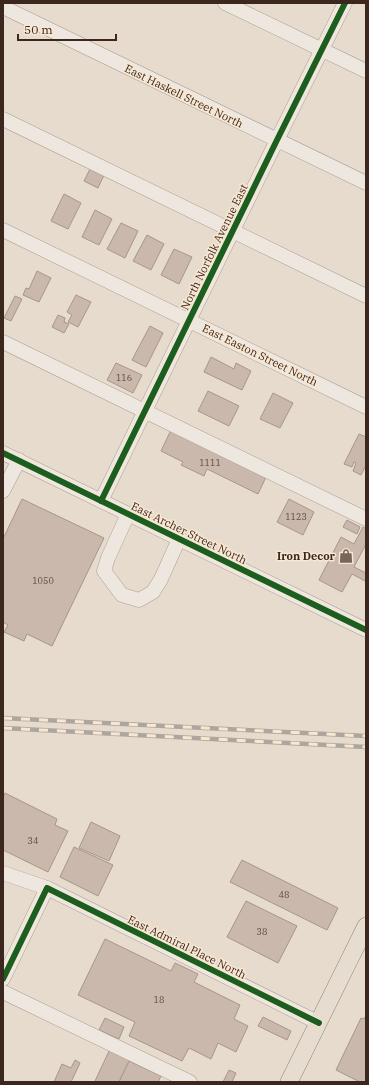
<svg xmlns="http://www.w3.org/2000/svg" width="369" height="1085" viewBox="0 0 369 1085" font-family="'IBM Plex Serif',serif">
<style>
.building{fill:#cab8ad;stroke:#a7968b}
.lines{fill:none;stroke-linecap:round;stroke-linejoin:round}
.minor-casing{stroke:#aba096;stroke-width:15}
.major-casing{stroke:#91867c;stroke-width:18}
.minor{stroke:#eee7df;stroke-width:14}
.major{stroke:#e6dccf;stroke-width:17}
.rail-casing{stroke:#ada69f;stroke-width:4.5}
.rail{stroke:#f8e7d2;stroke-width:3;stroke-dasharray:9;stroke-linecap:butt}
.cycleway-casing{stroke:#f8e7d2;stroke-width:8}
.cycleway{stroke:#1b5e20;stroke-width:6}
.labels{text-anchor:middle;stroke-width:3;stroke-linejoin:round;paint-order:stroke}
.number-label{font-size:9px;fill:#5f4b41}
.street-label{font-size:11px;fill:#3b271d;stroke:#f8e7d2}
.poi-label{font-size:11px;font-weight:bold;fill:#3b271d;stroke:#f8e7d2;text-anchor:end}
</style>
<rect width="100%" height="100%" fill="#e6dbcc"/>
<g class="building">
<path d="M91,167l14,6 -7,15 -14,-7z"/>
<path d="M64,194l17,9 -13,26 -17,-8z"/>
<path d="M95,210l17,9 -13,26 -17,-8z"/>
<path d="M121,223l17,8 -13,27 -18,-9z"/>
<path d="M147,235l17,9 -13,26 -18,-9z"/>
<path d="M174,249l18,8 -13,27 -18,-9z"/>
<path d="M37,271l14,7 -12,24 -16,-7 3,-7 3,1z"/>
<path d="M76,295l15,7 -13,25 -10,-5 4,-7 -5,-3z"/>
<path d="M15,296l7,3 -11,22 -7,-3z"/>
<path d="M58,315l7,3 -1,4 5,2 -5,9 -12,-6z"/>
<path d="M150,326l13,7 -17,34 -14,-7z"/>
<path d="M211,357l23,12 2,-6 15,8 -9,19 -38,-18z"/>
<path d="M116,363l26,12 -9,18 -26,-13z"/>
<path d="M208,391l31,15 -10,20 -31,-15z"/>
<path d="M273,393l20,10 -13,25 -20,-9z"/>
<path d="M171,430l95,47 -8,17 -51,-25 -3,7 -23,-11 2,-3 -22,-11z"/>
<path d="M359,434l7,3v28l-5,10 -8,-4 3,-8 -2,-1 -2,5 -8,-3z"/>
<path d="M22,499l82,39 -52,108 -25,-12 -3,7 -20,-9 4,-7 -5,-3v-83z"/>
<path d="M289,499l25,13 -11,23 -26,-13z"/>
<path d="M347,520l13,7 -3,7 -14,-7z"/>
<path d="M363,527l3,2v15l-12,23 12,6v5l-1,3 -13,-7 -10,18 -23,-12 22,-43 13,7z"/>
<path d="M5,793l52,26 -2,6 13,6 -20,41 -45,-22v-52z"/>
<path d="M91,822l29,14 -11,25 -30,-13z"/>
<path d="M74,847l39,18 -15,31 -38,-19z"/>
<path d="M242,860l96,48 -11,22 -97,-48z"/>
<path d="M246,901l51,25 -19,37 -51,-26z"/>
<path d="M105,939l66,32 4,-8 23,11 -4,8 46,23 -6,14 14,7 -12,26 -18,-9 -7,16 -22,-11 -7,13 -53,-25 6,-14 -57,-27z"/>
<path d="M366,1015v67h-6l-24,-12 25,-52 3,1z"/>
<path d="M263,1017l28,14 -4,9 -29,-14z"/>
<path d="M105,1018l19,9 -5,12 -20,-9z"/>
<path d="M110,1049l21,9 -12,24h-21l-3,-1z"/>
<path d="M75,1060l5,3 -9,19h-17l8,-18 9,4z"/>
<path d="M129,1061l32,15 -3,6h-39z"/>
<path d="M229,1070l7,3 -4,9h-9z"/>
</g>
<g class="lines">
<defs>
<g id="minor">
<path d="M225,3l141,68"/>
<path d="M3,7l363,176"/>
<path d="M3,119l363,177"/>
<path d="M3,230l363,177"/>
<path d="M3,342l363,177"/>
<path d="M3,453l363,177"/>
<path d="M3,491l16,-31"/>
<path d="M101,501l176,-361 68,-137"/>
<path d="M128,514l-20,44 -4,13 18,24 17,5 14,-8 8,-13 18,-40"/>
<path d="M3,873l44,15 272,135"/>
<path d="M3,979l44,-91"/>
<path d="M3,992l187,90"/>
</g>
<path id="major" d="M289,1082l77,-156"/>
</defs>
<use href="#minor" class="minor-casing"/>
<use href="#major" class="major-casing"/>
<use href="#minor" class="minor"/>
<use href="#major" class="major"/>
<defs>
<g id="rail">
<path d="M3,718l363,18"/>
<path d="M3,728l363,19"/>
</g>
</defs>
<use href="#rail" class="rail-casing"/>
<use href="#rail" class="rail"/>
<defs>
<g id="cycleway">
<path d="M3,453l363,177"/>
<path d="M101,501l176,-361 68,-137"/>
<path d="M3,979l44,-91 272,135"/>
</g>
</defs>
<use href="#cycleway" class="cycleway-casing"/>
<use href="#cycleway" class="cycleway"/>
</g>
<defs>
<symbol id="shop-bare" viewBox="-9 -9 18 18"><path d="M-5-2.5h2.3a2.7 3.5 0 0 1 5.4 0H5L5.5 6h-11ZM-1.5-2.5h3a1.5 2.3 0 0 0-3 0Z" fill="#77665a" stroke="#f8e7d2" stroke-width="2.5" paint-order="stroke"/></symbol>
</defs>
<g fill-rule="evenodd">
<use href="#shop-bare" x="336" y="546" width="20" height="20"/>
</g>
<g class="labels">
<g class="number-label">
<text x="124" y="381">116</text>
<text x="210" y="466">1111</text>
<text x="296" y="520">1123</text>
<text x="43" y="584">1050</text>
<text x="33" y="844">34</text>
<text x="284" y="898">48</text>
<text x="262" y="935">38</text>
<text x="159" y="1003">18</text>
</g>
<g class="street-label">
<text transform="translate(184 96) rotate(26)" y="4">East Haskell Street North</text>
<text transform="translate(214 247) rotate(-64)" y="4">North Norfolk Avenue East</text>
<text transform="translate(260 355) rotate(26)" y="4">East Easton Street North</text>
<text transform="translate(189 533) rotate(26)" y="4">East Archer Street North</text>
<text transform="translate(187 947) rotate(26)" y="4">East Admiral Place North</text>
</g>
<g class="poi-label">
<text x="335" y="560">Iron Decor</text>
</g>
</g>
<rect width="369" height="1085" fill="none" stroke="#3b271d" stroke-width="8"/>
<path d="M18 34v6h98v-6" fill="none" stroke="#3b271d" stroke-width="2"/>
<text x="24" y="34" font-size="12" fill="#3b271d" stroke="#f8e7d2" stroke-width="3" paint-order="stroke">50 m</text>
</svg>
